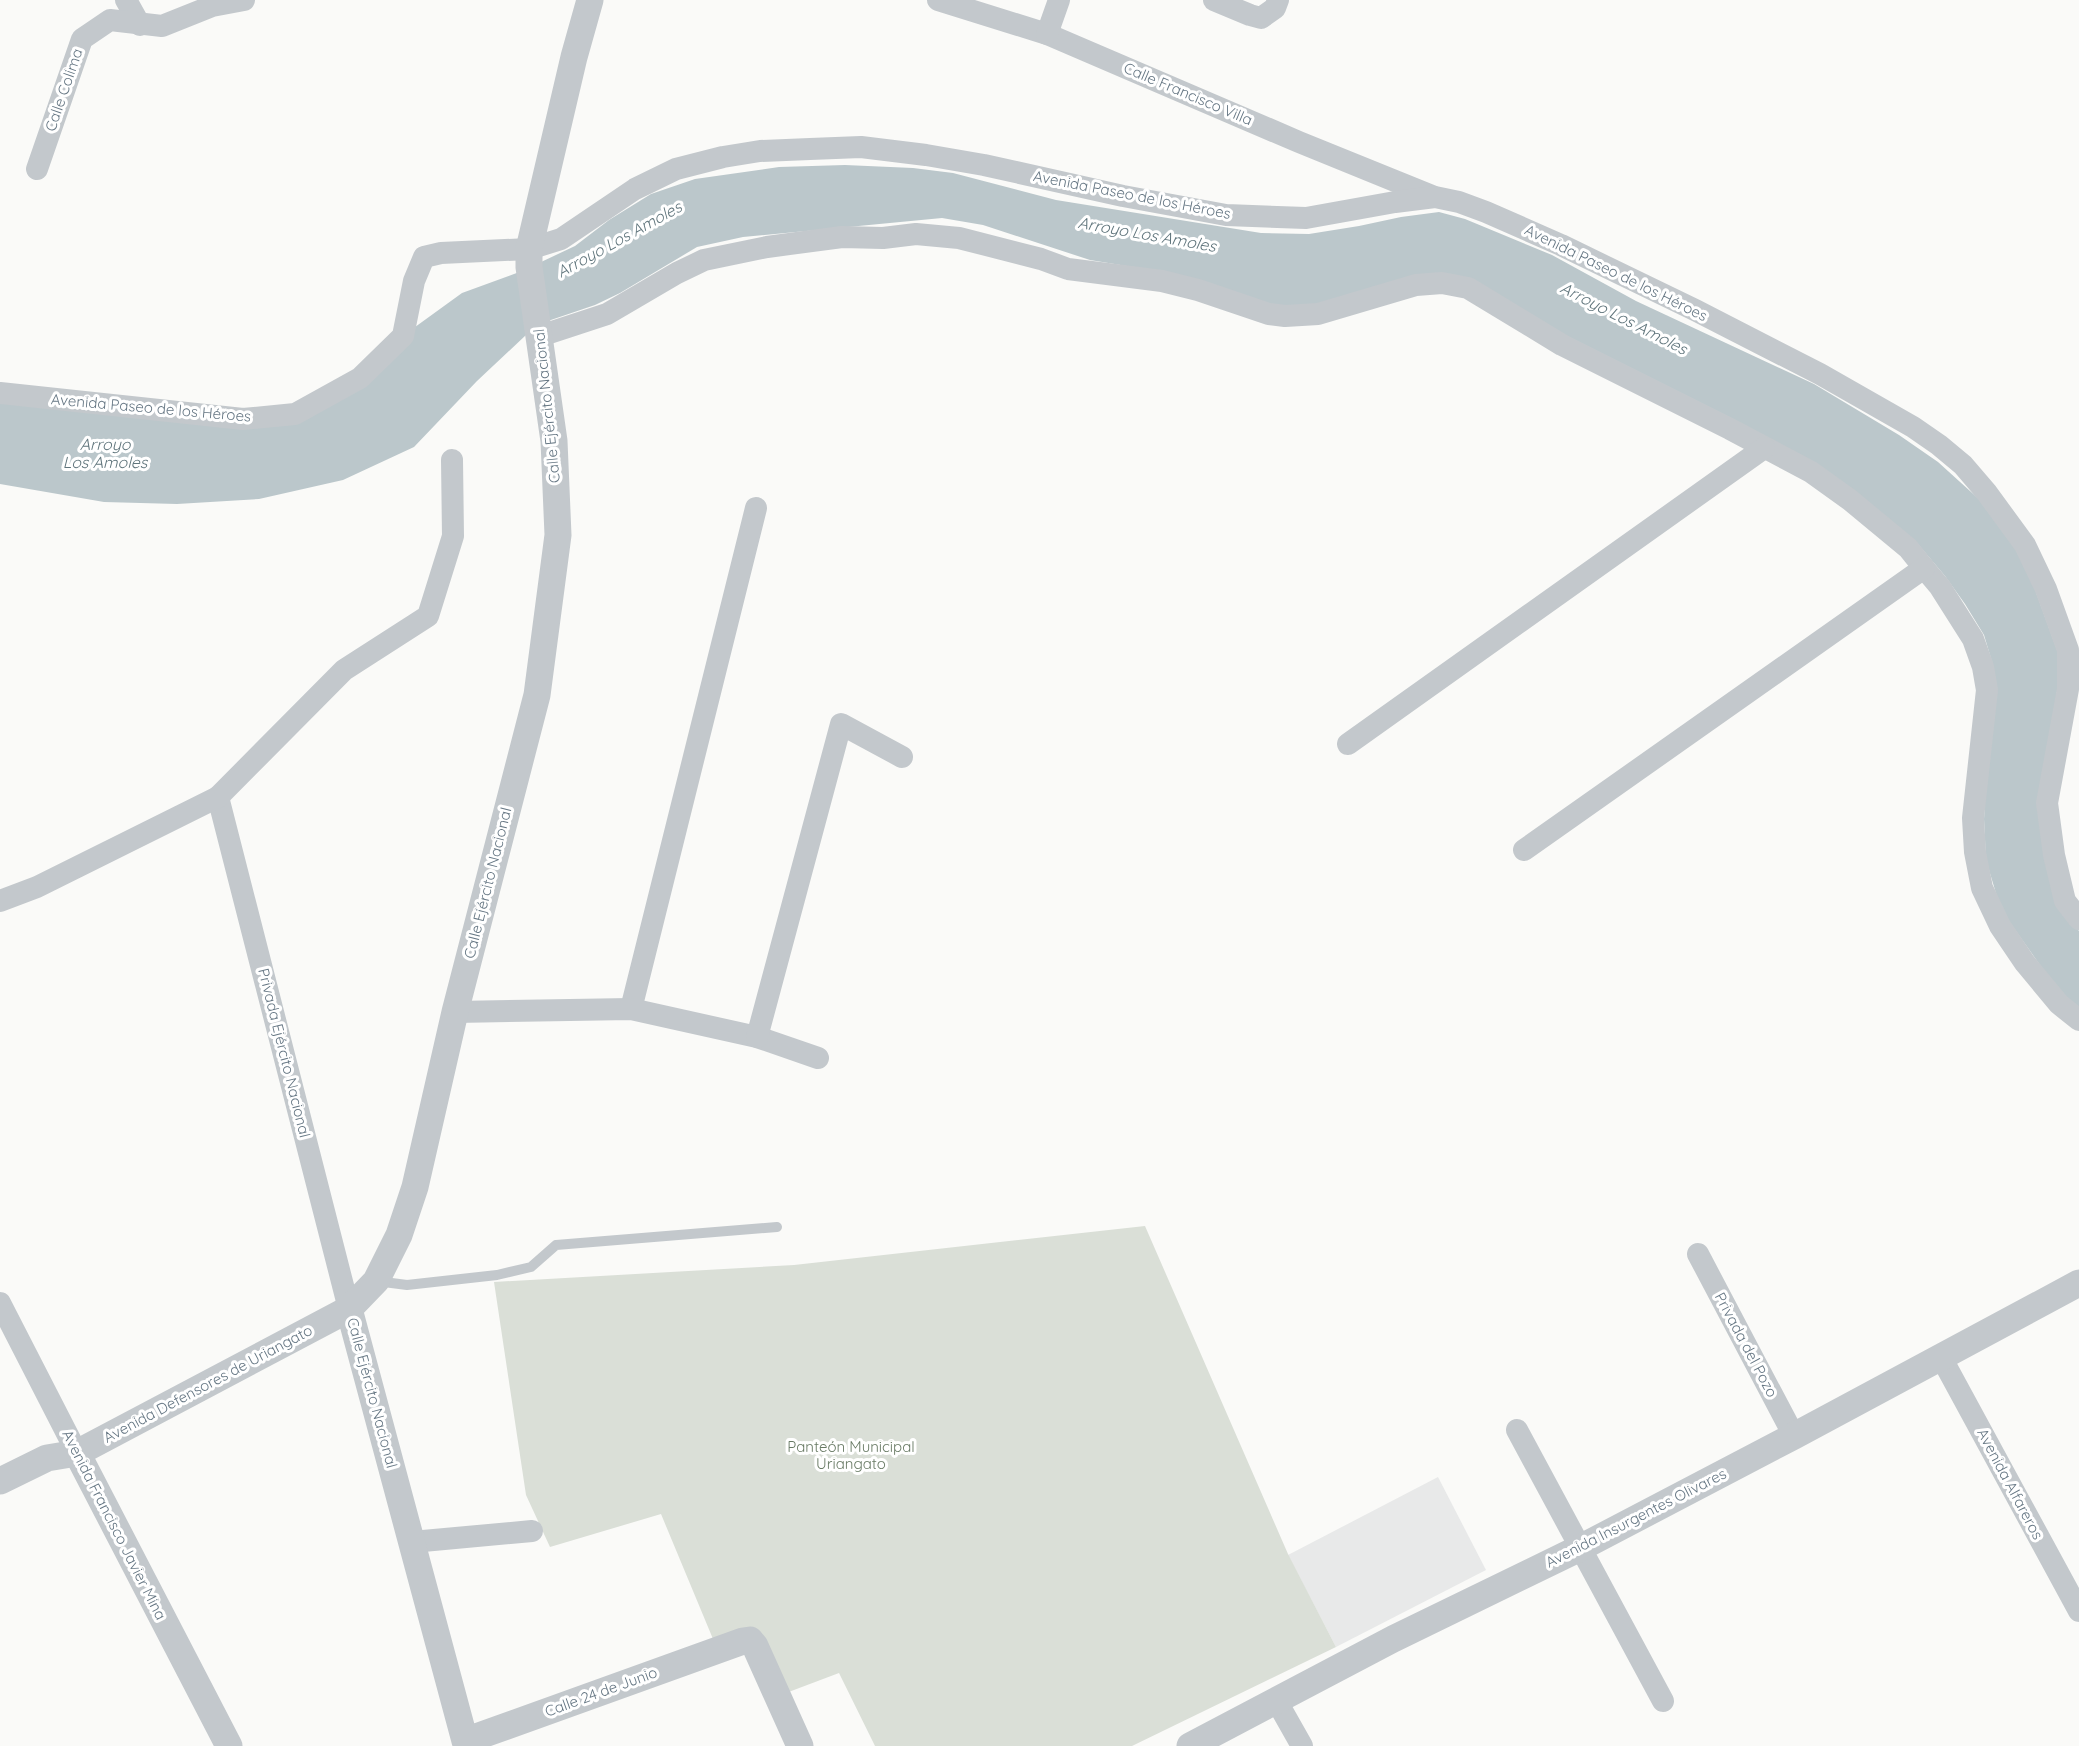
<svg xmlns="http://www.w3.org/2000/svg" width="2079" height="1746" viewBox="0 0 2079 1746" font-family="Quicksand,sans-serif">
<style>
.built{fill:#e8e9e9}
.green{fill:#dadfd7}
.water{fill:#bbc7cb}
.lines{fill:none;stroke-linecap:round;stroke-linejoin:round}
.service{stroke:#c3c8cc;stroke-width:10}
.minor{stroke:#c3c8cc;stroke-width:22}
.tertiary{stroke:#c3c8cc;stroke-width:27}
.labels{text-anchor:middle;stroke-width:6;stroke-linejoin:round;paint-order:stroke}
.street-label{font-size:15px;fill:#657683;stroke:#fff}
.park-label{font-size:15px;fill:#687a64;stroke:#fff}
.water-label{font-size:16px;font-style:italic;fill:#60757c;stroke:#fff}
</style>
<rect width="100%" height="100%" fill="#fafaf8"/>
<path class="built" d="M1438,1477l48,93 -150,77 -48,-92z"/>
<path class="green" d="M1145,1226l143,328 48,93 -204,99h-257l-36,-73 -53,20 -29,-63 -44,9 -52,-125 -111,33 -24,-52 -32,-213 300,-17z"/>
<path class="water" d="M845,165l68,3 40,5 103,27 205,33 48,1 50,-8 42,-9 38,-5 26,7 87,36 84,46 178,83 85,51 39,27 53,48 26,30 40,110 2,29 -19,118 20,108 19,26v79l-15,-11 -63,-89 -15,-50 -2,-41 9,-154 -9,-30 -19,-31 -20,-28 -28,-33 -379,-219 -59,-36 -190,22 -120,-37 -79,-13 -107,-35 -41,-7 -199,19 -46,10 -77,46 -25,12 -53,18 -16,12 -49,46 -63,66 -71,33 -84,19 -82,5 -73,-2 -104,-18v-91l295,21 167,-121 60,-22 53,-25 34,-26 42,-26 44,-15 84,-12z"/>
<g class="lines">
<path class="service" d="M376,1281l31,4 90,-10 34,-8 25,-22 221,-18"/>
<g class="minor">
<path d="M126,0l14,25"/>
<path d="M938,0l109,34 252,108 133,54"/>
<path d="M1214,0l36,15 11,3 14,-10 3,-8"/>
<path d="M1047,34l12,-34"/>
<path d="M37,169l45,-130 28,-19 52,6 50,-20 32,-6"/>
<path d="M540,336l67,-22 70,-41 27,-13 63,-13 75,-10 41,1 33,-4 43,4 82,21 27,10 94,12 36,9 71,24 16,2 33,-2 98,-29 26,-2 26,5 94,57 168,84 81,43 39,28 58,48 16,20 16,19 33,52 10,28 4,23 -14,128 2,34 7,36 18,38 25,37 34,41 20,16"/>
<path d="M0,393l243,26 52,-5 65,-36 43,-42 11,-55 10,-24 17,-4 88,-4 32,-10 74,-50 41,-20 47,-12 37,-6 50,-2 51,-2 65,8 58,10 139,31 103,19 80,3 89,-16 40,-5 24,5 27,10 75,33 134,65 125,64 93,53 26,18 24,20 24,28 38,52 21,44 22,61v39l-21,114 7,52 11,46 14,18"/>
<path d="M1348,744l416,-296"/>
<path d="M218,797l131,512"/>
<path d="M1524,850l400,-282"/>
<path d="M0,901l37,-14 181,-90 126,-127 84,-54 25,-80 -1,-76"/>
<path d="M631,1009l125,-501"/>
<path d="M455,1012l176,-3 126,28 61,21"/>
<path d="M757,1037l84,-313 61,33"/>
<path d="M1698,1254l96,182"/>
<path d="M0,1303l77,150"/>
<path d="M1941,1357l138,254"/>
<path d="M1517,1430l146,271"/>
<path d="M412,1542l120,-11"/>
<path d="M1276,1700l26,46"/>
</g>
<g class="tertiary">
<path d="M349,1309l116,432 278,-100 7,-1 5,6 45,100"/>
<path d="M77,1453l152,293"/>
<path d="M0,1481l47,-23 30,-5 272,-144 27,-28 23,-46 16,-48 40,-175 82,-317 21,-160 -4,-94 -25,-174v-18l45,-192 16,-57"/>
<path d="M1190,1746l203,-107 187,-91 214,-112 285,-153"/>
</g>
</g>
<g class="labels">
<g class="street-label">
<text transform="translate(64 90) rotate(-71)" y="5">Calle Colima</text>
<text transform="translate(1188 94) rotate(23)" y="5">Calle Francisco Villa</text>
<text transform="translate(1132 195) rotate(11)" y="5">Avenida Paseo de los Héroes</text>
<text transform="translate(1616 273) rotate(26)" y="5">Avenida Paseo de los Héroes</text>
<text transform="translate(547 406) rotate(-96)" y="5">Calle Ejército Nacional</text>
<text transform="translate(151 408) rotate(5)" y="5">Avenida Paseo de los Héroes</text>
<text transform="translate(488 883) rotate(-76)" y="5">Calle Ejército Nacional</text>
<text transform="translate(284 1053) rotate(76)" y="5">Privada Ejército Nacional</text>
<text transform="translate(1746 1345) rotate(62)" y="5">Privada del Pozo</text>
<text transform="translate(208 1384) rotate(-28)" y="5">Avenida Defensores de Uriangato</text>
<text transform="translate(372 1393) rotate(75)" y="5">Calle Ejército Nacional</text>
<text transform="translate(2010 1484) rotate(62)" y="5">Avenida Alfareros</text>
<text transform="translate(1636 1518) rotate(-27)" y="5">Avenida Insurgentes Olivares</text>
<text transform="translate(114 1525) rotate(63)" y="5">Avenida Francisco Javier Mina</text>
<text transform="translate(601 1692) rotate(-20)" y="5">Calle 24 de Junio</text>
</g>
<g class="park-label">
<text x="851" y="1452">Panteón Municipal<tspan x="851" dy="17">Uriangato</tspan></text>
</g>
<g class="water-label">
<text transform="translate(1147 234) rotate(10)" y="6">Arroyo Los Amoles</text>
<text transform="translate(619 239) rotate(-29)" y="6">Arroyo Los Amoles</text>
<text transform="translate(1624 318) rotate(27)" y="6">Arroyo Los Amoles</text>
<text x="105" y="450">Arroyo<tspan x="105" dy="18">Los Amoles</tspan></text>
</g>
</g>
</svg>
